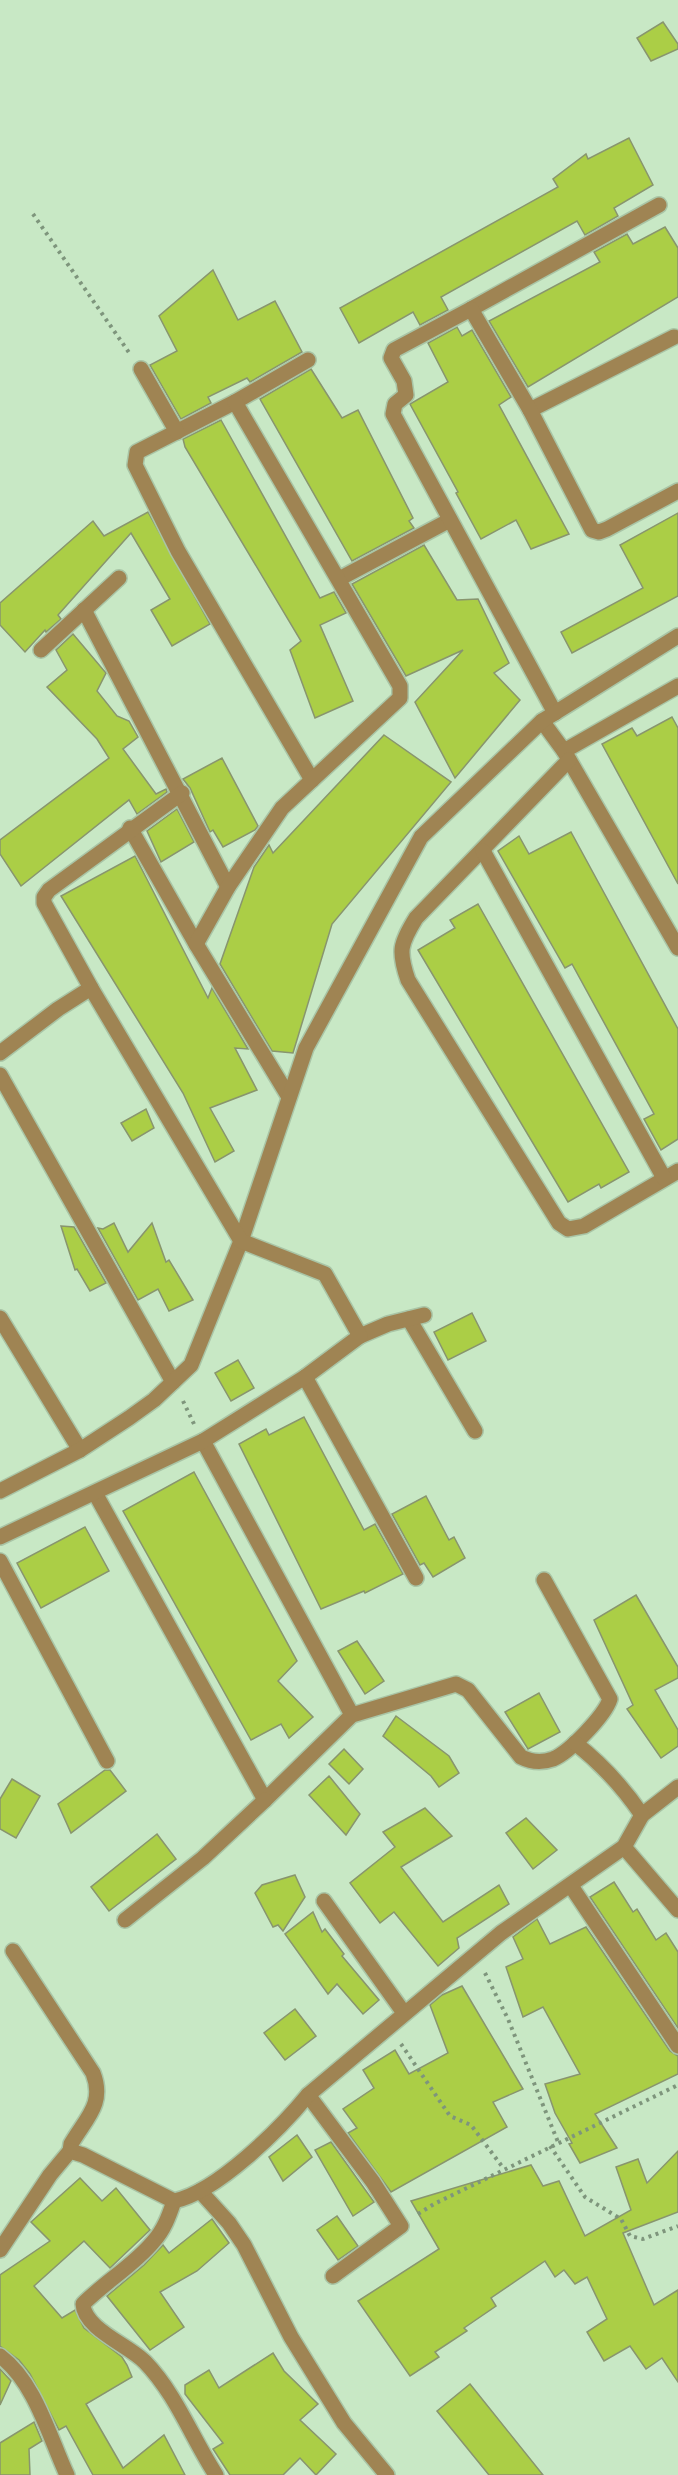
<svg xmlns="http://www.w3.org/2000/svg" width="678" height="2475" viewBox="0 0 678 2475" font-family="Spectral,serif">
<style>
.building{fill:#abce46;stroke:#88956e;stroke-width:1.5}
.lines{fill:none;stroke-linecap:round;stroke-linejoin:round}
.minor-casing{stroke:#a9c5a6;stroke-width:18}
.path{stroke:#7e957c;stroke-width:4;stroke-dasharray:3 4.5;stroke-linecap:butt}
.minor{stroke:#9f8453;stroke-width:15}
</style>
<rect width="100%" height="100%" fill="#c8e8c5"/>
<g class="building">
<path d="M663,22l15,22v5l-27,12 -14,-23z"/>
<path d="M629,138l24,47 -39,23 4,8 -33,19 -8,-14 -136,76 7,13 -28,15 -7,-13 -54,31 -19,-35 218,-121 -5,-8 33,-25 2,5z"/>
<path d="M665,227l13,21v49l-150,90 -39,-66 111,-59 -6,-10 33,-18 6,10z"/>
<path d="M213,270l25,50 37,-19 27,51 -52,30 -3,-4 -39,19 3,6 -30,16 -31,-54 27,-14 -18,-35z"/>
<path d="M457,327l5,9 10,-6 39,67 -12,8 70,129 -38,15 -15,-29 -35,19 -25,-46 2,-1 -48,-88 38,-22 -20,-39z"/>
<path d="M311,369l31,49 16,-8 55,108 -4,3 5,7 -62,33 -92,-162z"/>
<path d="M221,420l99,178 14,-6 12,21 -26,12 33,76 -38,17 -25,-68 11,-9 -116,-194 -2,-8z"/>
<path d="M148,512l62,112 -38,22 -21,-36 19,-11 -39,-66 -73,82 3,4 -15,13 -1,-2 -20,22 -25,-27v-22l93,-82 11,15z"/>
<path d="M678,513v83l-106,57 -11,-21 82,-44 -23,-43z"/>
<path d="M424,545l33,55 21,-1 31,64 -15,10 26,27 -65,78 -40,-76 48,-52 -57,26 -54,-92z"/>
<path d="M73,634l33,39 -9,18 20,25 12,5 9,16 -15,12 33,45 10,-5 1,3 -30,22 -8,-14 -108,86 -21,-32v-14l109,-82 -12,-19 -50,-52 20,-17 -11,-20z"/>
<path d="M672,717l6,11v156l-76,-140 30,-16 5,8z"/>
<path d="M384,735l67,47 -119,142 -39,129 -21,-2 -52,-87 34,-97 15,-22 4,8z"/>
<path d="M222,758l36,68 -3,4 -32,17 -10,-17 -3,2 -20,-44 -7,-9z"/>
<path d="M177,809l17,33 -33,20 -14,-31z"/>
<path d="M571,832l107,197v110l-17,11 -17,-31 10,-5 -82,-150 -7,4 -67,-117 21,-15 10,18z"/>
<path d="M135,856l73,142 4,-10 36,61 -13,-1 22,42 -47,18 24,43 -19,11 -32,-69 -122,-197z"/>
<path d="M478,904l151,268 -28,16 -2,-4 -31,18 -150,-252 37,-22 -5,-8z"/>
<path d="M146,1109l8,19 -22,13 -11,-18z"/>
<path d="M114,1223l14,29 24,-29 14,39 3,-2 24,40 -24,11 -11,-22 -20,11 -40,-72 5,1z"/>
<path d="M61,1226l13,1 32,56 -16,8 -13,-22 -2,1z"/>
<path d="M472,1313l14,28 -38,19 -14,-28z"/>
<path d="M238,1360l16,28 -23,13 -16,-28z"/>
<path d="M304,1417l60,113 11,-6 28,50 -38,19 -1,-2 -43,18 -82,-165 27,-15 3,6z"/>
<path d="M194,1472l103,189 -19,20 35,36 -24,21 -8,-14 -30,16 -128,-229z"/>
<path d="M426,1496l23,44 5,-3 11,21 -32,19 -9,-14 -4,2 -28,-51z"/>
<path d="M85,1527l24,44 -68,37 -24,-45z"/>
<path d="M636,1595l42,72v11l-23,12 23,40v16l-17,12 -34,-49 6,-4 -39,-85z"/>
<path d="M357,1641l27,40 -19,13 -27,-43z"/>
<path d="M539,1693l21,39 -32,17 -23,-37z"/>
<path d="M396,1716l53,40 10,17 -20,14 -8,-11 -48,-40z"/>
<path d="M344,1749l19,20 -14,15 -20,-20z"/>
<path d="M105,1770h5l16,21 -55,42 -13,-29z"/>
<path d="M329,1776l31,38 -14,21 -37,-40z"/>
<path d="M12,1779l28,17 -24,42 -16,-9v-30z"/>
<path d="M425,1808l27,28 -51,31 42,55 56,-37 10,19 -52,34 2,10 -21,18 -44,-54 -14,11 -30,-40 45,-36 -12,-15z"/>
<path d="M526,1818l31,32 -24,19 -27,-36z"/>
<path d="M157,1834l19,25 -67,52 -18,-24z"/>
<path d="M295,1875l10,22 -22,34 -5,-6 -5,2 -18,-34 7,-8z"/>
<path d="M614,1882l19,30 4,-3 19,31 10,-7 12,19v76l-88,-131z"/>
<path d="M313,1912l9,20 3,-3 19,25 -2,2 37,44 -16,14 -26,-30 -9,10 -43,-60z"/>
<path d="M537,1919l13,25 36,-17 84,124 8,5v18l-83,40 22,34 -37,15 -11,-19 3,-1 -17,-30 -10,-29 35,-10 -37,-67 -20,10 -17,-50 17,-8 -10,-22z"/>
<path d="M462,1986l61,103 -30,13 14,25 -116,65 -43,-59 9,-5 -14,-19 31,-21 -11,-18 32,-20 14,24 39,-21 -18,-48 12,-10z"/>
<path d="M295,2009l21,27 -31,24 -21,-27z"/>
<path d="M297,2135l15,22 -29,24 -14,-24z"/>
<path d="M331,2142l43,60 -21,14 -38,-66z"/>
<path d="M678,2151v61l-55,21 31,72 24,-15v92l-16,-24 -16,11 -16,-23 -26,15 -17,-29 20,-13 -20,-42 -12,7 -11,-14 -9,7 -10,-16 -54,37 5,8 -32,22 3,3 -32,21 4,5 -29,19 -52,-75 81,-52 -28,-48 120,-36 12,21 16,-5 26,55 46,-26 -15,-43 22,-8 9,24z"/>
<path d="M80,2178l22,23 14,-13 34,42 -40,38 -26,-27 -50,45 28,32 13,-8 9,18 38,29 5,8 5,12 -46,27 37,64 41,-33 21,40h-92l-27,-49 -7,4 -29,-56 -11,-14 -19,-14v-71l50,-34 -19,-19z"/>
<path d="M337,2216l21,30 -20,14 -21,-30z"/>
<path d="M212,2219l17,24 -32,28 -37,21 24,35 -34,23 -43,-54 37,-31 19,-20 6,8z"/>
<path d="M273,2353l11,18 34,33 -18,16 36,34 -20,21 -16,-17 -17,17h-53l-17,-26 10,-6 -38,-49v-9l24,-15 10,18z"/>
<path d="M0,2369l11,12 -11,24z"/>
<path d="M470,2384l73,91h-54l-52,-64z"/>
<path d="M34,2422l8,19 -13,8 1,26h-30v-32z"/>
</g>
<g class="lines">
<defs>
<g id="minor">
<path d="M471,309l188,-104"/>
<path d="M308,360l-73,42 -98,50 -2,13 43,86 134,229"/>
<path d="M141,369l36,63"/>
<path d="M530,410l144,-73"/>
<path d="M339,579l111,-59"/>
<path d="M84,610l144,277"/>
<path d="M41,650l78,-72"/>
<path d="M555,713l-162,-299 2,-10 11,-9 -2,-14 -13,-23 3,-8 77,-41 59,101 62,120 7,2 8,-3 71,-38"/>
<path d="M542,721l22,30 114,197"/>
<path d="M564,751l114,-65"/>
<path d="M569,760l-153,158c-16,26 -18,33 -8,62l151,243 9,6 16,-3 94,-55"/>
<path d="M130,828l66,116 93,153"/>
<path d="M483,851l181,327"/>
<path d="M196,944l32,-57 54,-79 118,-110v-12l-165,-284"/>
<path d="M0,1053l58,-44 33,-21"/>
<path d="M0,1075l173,307"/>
<path d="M0,1318l80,132"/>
<path d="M409,1319l66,112"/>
<path d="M360,1336l28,-12 36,-9"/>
<path d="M305,1377l111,201"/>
<path d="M203,1441l149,274"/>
<path d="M0,1491l80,-41 49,-32 25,-18 37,-35 50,-124 65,-193 115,-211 121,-116 136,-85"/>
<path d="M95,1493l170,307 87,-85 104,-31 12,6 53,67c10,5 21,6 32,2 17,-7 52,-44 57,-60l-66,-119"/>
<path d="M0,1537l203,-96 102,-64 55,-41 -35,-62 -84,-33 -150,-253 -47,-85v-6l5,-7 133,-97"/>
<path d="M0,1561l107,200"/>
<path d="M642,1815l36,-28"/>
<path d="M624,1847l54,63"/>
<path d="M571,1886l107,160"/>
<path d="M324,1901l80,112"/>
<path d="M125,1920l78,-62 62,-58"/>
<path d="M13,1951l80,122c12,31 -7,45 -22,71l-1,7"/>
<path d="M308,2095l65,87 28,44 -68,50"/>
<path d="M200,2191l29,32 15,22 47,92 53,86 43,52"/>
<path d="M174,2201c-5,15 -10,29 -21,41 -19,23 -48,40 -70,62 1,25 47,42 62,58 31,32 47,76 71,113"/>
<path d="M0,2250l50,-75 20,-24 13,4 91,46c43,-9 106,-72 134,-106l193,-162 123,-86 18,-32c-19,-28 -40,-51 -67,-72"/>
<path d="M0,2356c35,26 49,80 67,119"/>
</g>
</defs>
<use href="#minor" class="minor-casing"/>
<g class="path">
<path d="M33,214l97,140"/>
<path d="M183,1401l11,23"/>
<path d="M485,1973l23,46 50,123"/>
<path d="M401,2044l49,72 21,9 33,44"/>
<path d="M550,2146l35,51 36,22 9,17 13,3 35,-13"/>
<path d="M418,2214l16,-10 244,-119"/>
</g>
<use href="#minor" class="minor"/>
</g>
</svg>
